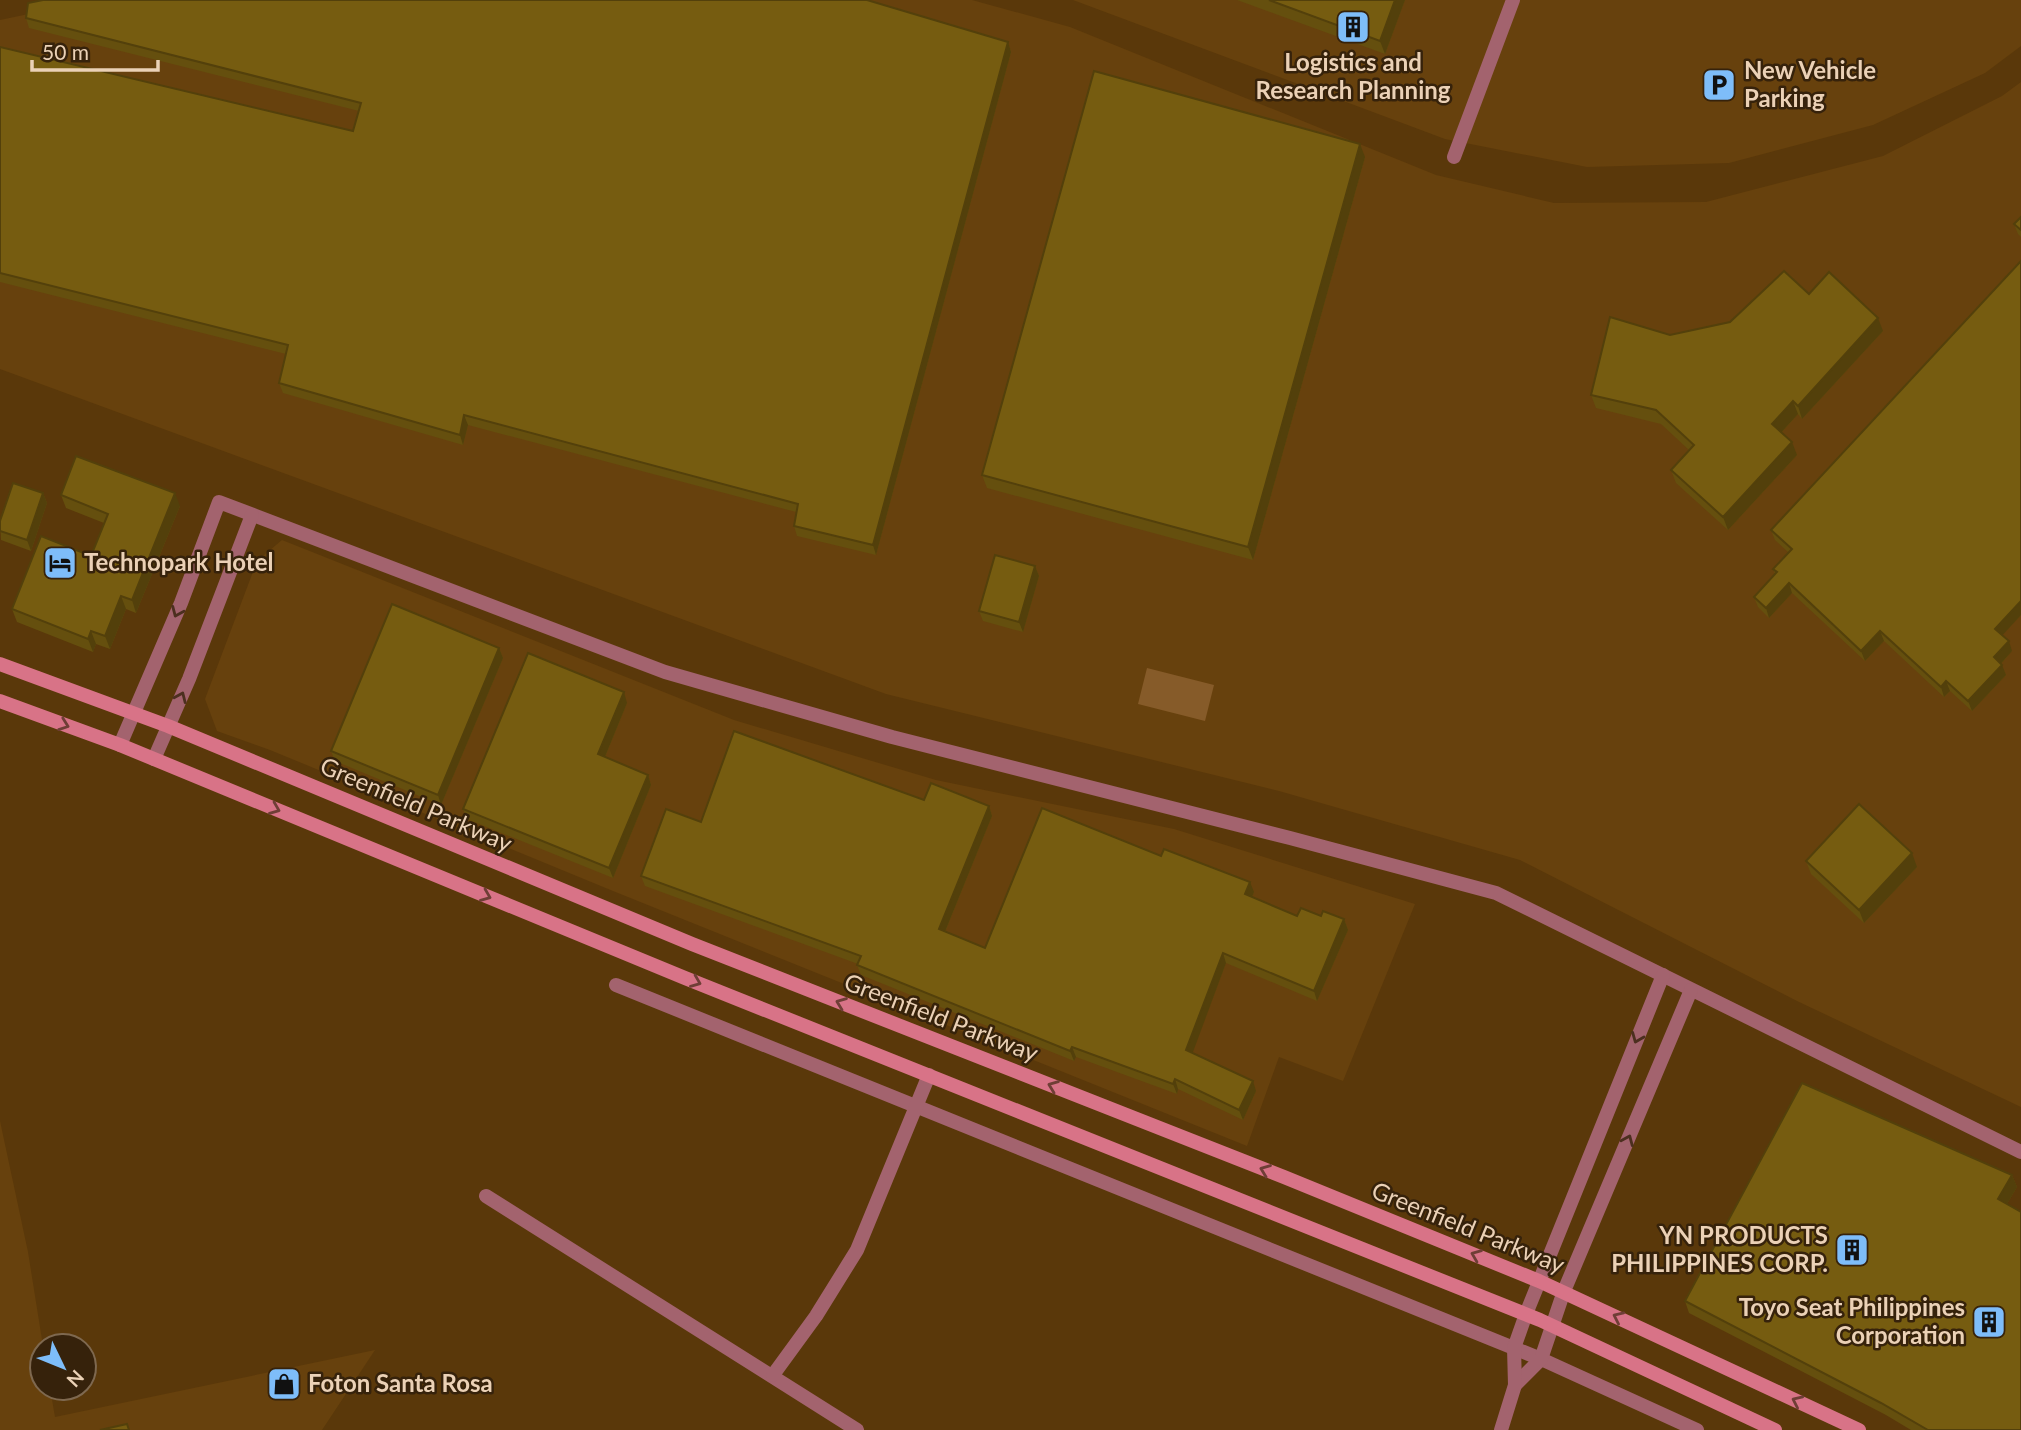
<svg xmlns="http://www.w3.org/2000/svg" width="2021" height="1430" viewBox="0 0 2021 1430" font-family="Lato,sans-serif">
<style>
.built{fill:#67410d}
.green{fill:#865b29}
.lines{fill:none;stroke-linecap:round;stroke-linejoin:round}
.street{stroke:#a3636e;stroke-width:14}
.secondary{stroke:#d87387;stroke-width:14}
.wall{fill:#654f0e}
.shaded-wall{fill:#53400b}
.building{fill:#765c10;stroke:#53400b;stroke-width:2}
.oneway{stroke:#4c2f1f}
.oneway2{stroke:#6f3e36}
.labels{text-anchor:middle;stroke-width:5;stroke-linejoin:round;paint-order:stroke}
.poi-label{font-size:24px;font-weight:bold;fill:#ebd1b6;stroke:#36220b;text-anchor:start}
.street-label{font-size:24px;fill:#ebd1b6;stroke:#36220b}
</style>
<rect width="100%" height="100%" fill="#5a380a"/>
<g class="built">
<path d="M95,0h877l98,27 366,148 118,28 152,-1 177,-46 119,-60 19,-14v1025l-224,-106 -277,-141 -241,-69 -393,-97 -886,-325v-349z"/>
<path d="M1073,0h948v46l-36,27 -112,52 -144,38 -142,4 -142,-28z"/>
<path d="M282,540l452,180 202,60 238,49 241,75 -72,177 -64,-24 -32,89 -634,-255 -343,-141 -53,-19 -12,-32 52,-138z"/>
<path d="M0,1121l28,131 15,94 -1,42h8l5,29 320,-67 -53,80h-322z"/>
</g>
<path class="green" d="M1147,668l67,17 -9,36 -67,-17z"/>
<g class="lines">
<g class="street">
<path d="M1454,157l59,-157"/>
<path d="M120,745l61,-142 38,-101 446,170 227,65 398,101 206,55 525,259"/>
<path d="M154,759l35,-80 63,-164"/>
<path d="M616,985l925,374 156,71"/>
<path d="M486,1196l371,234"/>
<path d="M773,1375l43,-59 41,-66 72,-175"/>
<path d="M1515,1385l26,-26 23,-68 127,-301"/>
<path d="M1501,1430l14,-45 -1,-37 12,-34 137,-339"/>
</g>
<g class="secondary">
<path d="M0,664l168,62 524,218 592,233 255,104 320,149"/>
<path d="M0,701l120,44 565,233 855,342 235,110"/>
</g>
</g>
<g class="wall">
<path d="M1237,0h168l-20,54z"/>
<path d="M26,18l982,24 3,10 -135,503 -79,-19 -3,-10 2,-14 -328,-87 -5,20 -180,-52 -4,-10 7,-29 -286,-72v-235l353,84 6,-20 -330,-83z"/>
<path d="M1365,157l-112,403 -266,-72 -5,-13z"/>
<path d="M2021,217v20l-3,-3 -4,-10z"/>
<path d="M2021,261v354l-19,20 10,16 -11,13 5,11 -34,36 -22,-20 -6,6 -60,-56 -19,20 -73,-68 -23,25 -11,-11 -4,-10 21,-23 -2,-5 16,-16 -14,-13 -4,-10z"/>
<path d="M1809,294l74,37 -81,88 -4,-5 -16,18 15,23 -69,75 -52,-47 -5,-13 18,-20 -28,-26 -65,-16 -5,-13 79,-60 60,-13z"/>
<path d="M43,493l4,10 -16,48 -30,-11 -1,-19z"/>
<path d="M61,495l119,11 -44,107 -10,-4 -16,40 -14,-5 -3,8 -76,-30 -5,-13 79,-53 13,-33 -38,-15z"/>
<path d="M1035,566l4,10 -16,56 -40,-11 -4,-10z"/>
<path d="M499,648l4,10 -62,147 -106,-44 -4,-10z"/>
<path d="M627,703l-22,54 43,18 3,10 -38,93 -146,-59 -4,-10z"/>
<path d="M924,800l65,6 3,10 -47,116 40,16 269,-56 -2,5 45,19h24l23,3 4,11 -31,71 -91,-38 -34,90 64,38 -13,29 -65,-31 -1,5 -101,-37 -2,4 -213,-86 -4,-10 1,-1 -213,-78 -4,-10 60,-54z"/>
<path d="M1806,861l111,6 -53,56 -53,-49z"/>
<path d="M2012,1175l5,12 -10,17 14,226h-110l-25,-15 -197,-102 -4,-12z"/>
</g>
<g class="shaded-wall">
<path d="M1395,0h10l-20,54 -5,-13z"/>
<path d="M1008,42l3,10 -135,503 -3,-10z"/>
<path d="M1360,144l5,13 -112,403 -5,-13z"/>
<path d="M1878,318l5,13 -81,88 -4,-13z"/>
<path d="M1793,401l5,13 -21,23 -5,-13z"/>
<path d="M464,415l4,10 -5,20 -3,-10z"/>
<path d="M1792,442l5,13 -69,75 -5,-13z"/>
<path d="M43,493l4,10 -16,48 -4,-11z"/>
<path d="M175,493l5,13 -44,107 -4,-13z"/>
<path d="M1035,566l4,10 -16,56 -4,-10z"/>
<path d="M1789,583l3,10 -23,25 -3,-10z"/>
<path d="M121,596l5,13 -16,40 -5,-13z"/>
<path d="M2021,601v14l-22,24 -4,-10z"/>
<path d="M91,631l5,13 -3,8 -5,-13z"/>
<path d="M1880,631l4,10 -19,20 -4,-10z"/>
<path d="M2009,641l3,10 -15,17 -3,-11z"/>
<path d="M499,648l4,10 -62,147 -3,-10z"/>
<path d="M2002,665l4,10 -34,36 -4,-10z"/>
<path d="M1946,681l4,10 -6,6 -3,-10z"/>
<path d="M624,692l3,11 -25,61 -4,-10z"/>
<path d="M648,775l3,10 -38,93 -4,-10z"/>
<path d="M989,806l3,10 -50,123 -3,-10z"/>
<path d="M1912,853l5,14 -53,56 -5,-13z"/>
<path d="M1250,882l4,10 -5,12 -4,-10z"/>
<path d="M1344,919l4,11 -31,71 -3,-10z"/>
<path d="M1223,953l3,10 -36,97 -4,-10z"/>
<path d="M1072,1047l4,10 -2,4 -4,-10z"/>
<path d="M1175,1079l3,10 -1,5 -4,-10z"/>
<path d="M1253,1081l3,10 -13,29 -4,-10z"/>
<path d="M2012,1175l5,12 -14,24 -5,-12z"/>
</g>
<g class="building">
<path d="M43,0h824l141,42 -135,503 -79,-19 4,-22 -334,-89 -4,20 -181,-52 9,-38 -288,-72v-226l353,84 8,-28 -335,-85 2,-15z"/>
<path d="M1269,0h126l-15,41z"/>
<path d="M1094,71l266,73 -112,403 -266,-72z"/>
<path d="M2021,217v13l-7,-6z"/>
<path d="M2021,261v340l-26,28 14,12 -15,16 8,8 -34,36 -22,-20 -5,6 -61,-56 -19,20 -72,-68 -23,25 -12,-11 23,-25 -4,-3 19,-20 -21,-19z"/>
<path d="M1784,271l25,23 20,-22 49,46 -80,88 -5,-5 -21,23 20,18 -69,75 -52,-47 23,-25 -38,-35 -65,-15 19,-78 60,18 60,-13z"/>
<path d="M76,456l99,37 -43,107 -11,-4 -16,40 -14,-5 -3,8 -76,-30 29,-73 50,20 17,-42 -47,-19z"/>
<path d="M13,483l30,10 -16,47 -27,-9v-10z"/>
<path d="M995,555l40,11 -16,56 -40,-11z"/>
<path d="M392,604l107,44 -61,147 -107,-44z"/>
<path d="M528,653l96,39 -26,62 50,21 -39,93 -146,-59z"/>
<path d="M734,731l190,69 7,-17 58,23 -50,123 46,19 57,-140 119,48 3,-7 86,33 -5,12 52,22 4,-8 20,8 2,-5 21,8 -30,72 -91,-38 -37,97 67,31 -14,29 -64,-31 -2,5 -101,-37 -2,4 -213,-86 4,-9 -220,-80 25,-67 35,13z"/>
<path d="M1859,804l53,49 -53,57 -53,-49z"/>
<path d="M1802,1083l210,92 -14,24 23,13v218h-93l-47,-27 -196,-102z"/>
<path d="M127,1424l2,6h-29z"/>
</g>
<defs><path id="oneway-chevron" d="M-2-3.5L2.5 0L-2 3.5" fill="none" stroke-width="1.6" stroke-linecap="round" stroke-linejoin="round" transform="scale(1.75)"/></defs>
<g class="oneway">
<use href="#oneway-chevron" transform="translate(177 612) rotate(113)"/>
<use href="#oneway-chevron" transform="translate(181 697) rotate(-66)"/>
<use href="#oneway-chevron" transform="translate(1637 1038) rotate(112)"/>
<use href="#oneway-chevron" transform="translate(1628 1140) rotate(-67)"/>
</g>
<g class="oneway2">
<use href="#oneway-chevron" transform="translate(64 725) rotate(20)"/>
<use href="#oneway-chevron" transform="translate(275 809) rotate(22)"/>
<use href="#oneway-chevron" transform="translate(486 896) rotate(22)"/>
<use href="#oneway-chevron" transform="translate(696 982) rotate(22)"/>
<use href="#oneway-chevron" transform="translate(841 1003) rotate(-159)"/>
<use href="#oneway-chevron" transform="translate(1053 1086) rotate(-159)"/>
<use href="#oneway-chevron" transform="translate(1265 1170) rotate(-159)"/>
<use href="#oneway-chevron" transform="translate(1476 1255) rotate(-158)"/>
<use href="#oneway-chevron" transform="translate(1618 1317) rotate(-155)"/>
<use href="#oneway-chevron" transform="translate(1797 1401) rotate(-155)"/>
</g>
<defs>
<symbol id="building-square" viewBox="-11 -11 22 22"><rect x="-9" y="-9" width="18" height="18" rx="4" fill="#7ebdf9" stroke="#36220b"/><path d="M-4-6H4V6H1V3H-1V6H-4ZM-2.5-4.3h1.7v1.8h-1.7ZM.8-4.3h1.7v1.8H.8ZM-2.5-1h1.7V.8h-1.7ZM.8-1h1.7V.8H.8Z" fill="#111"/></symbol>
<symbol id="parking-square" viewBox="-11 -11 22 22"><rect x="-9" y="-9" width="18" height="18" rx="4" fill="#7ebdf9" stroke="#36220b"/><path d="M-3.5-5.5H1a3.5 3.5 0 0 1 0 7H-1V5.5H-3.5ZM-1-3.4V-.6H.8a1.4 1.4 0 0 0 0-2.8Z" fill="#111"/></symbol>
<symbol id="hotel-square" viewBox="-11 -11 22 22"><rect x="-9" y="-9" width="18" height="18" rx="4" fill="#7ebdf9" stroke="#36220b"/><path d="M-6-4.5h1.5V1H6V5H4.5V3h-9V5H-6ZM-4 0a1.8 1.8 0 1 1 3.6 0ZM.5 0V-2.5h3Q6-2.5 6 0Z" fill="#111"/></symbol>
<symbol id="shop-square" viewBox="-11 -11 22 22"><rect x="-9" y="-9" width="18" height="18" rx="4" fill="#7ebdf9" stroke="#36220b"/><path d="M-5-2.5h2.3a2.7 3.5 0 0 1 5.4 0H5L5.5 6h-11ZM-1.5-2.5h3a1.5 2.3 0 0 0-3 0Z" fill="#111"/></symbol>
</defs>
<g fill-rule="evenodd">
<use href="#building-square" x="1334" y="8" width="38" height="38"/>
<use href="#parking-square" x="1700" y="66" width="38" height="38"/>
<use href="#hotel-square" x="41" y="544" width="38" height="38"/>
<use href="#building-square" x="1833" y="1231" width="38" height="38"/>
<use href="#building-square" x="1970" y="1303" width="38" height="38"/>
<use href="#shop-square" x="265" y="1365" width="38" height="38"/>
</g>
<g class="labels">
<g class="poi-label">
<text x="1353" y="71" text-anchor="middle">Logistics and<tspan x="1353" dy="28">Research Planning</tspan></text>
<text x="1744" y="79">New Vehicle<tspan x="1744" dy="28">Parking</tspan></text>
<text x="84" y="571">Technopark Hotel</text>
<text x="1828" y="1244" text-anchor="end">YN PRODUCTS<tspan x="1828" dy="28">PHILIPPINES CORP.</tspan></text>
<text x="1965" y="1316" text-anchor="end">Toyo Seat Philippines<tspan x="1965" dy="28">Corporation</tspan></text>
<text x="308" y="1392">Foton Santa Rosa</text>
</g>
<g class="street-label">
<text transform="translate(416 805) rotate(23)" y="8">Greenfield Parkway</text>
<text transform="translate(941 1018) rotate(21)" y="8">Greenfield Parkway</text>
<text transform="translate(1468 1228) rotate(22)" y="8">Greenfield Parkway</text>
</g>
</g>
<g transform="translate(63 1367) rotate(133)"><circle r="33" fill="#36220b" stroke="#7e684f" stroke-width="2"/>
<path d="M0-5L12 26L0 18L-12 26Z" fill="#7ebdf9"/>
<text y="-10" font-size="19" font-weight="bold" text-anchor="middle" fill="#ebd1b6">N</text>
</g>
<path d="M32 60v10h126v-10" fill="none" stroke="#ebd1b6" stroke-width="3.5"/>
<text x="42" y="60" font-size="21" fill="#ebd1b6" stroke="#36220b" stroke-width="5" paint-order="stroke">50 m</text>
</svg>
